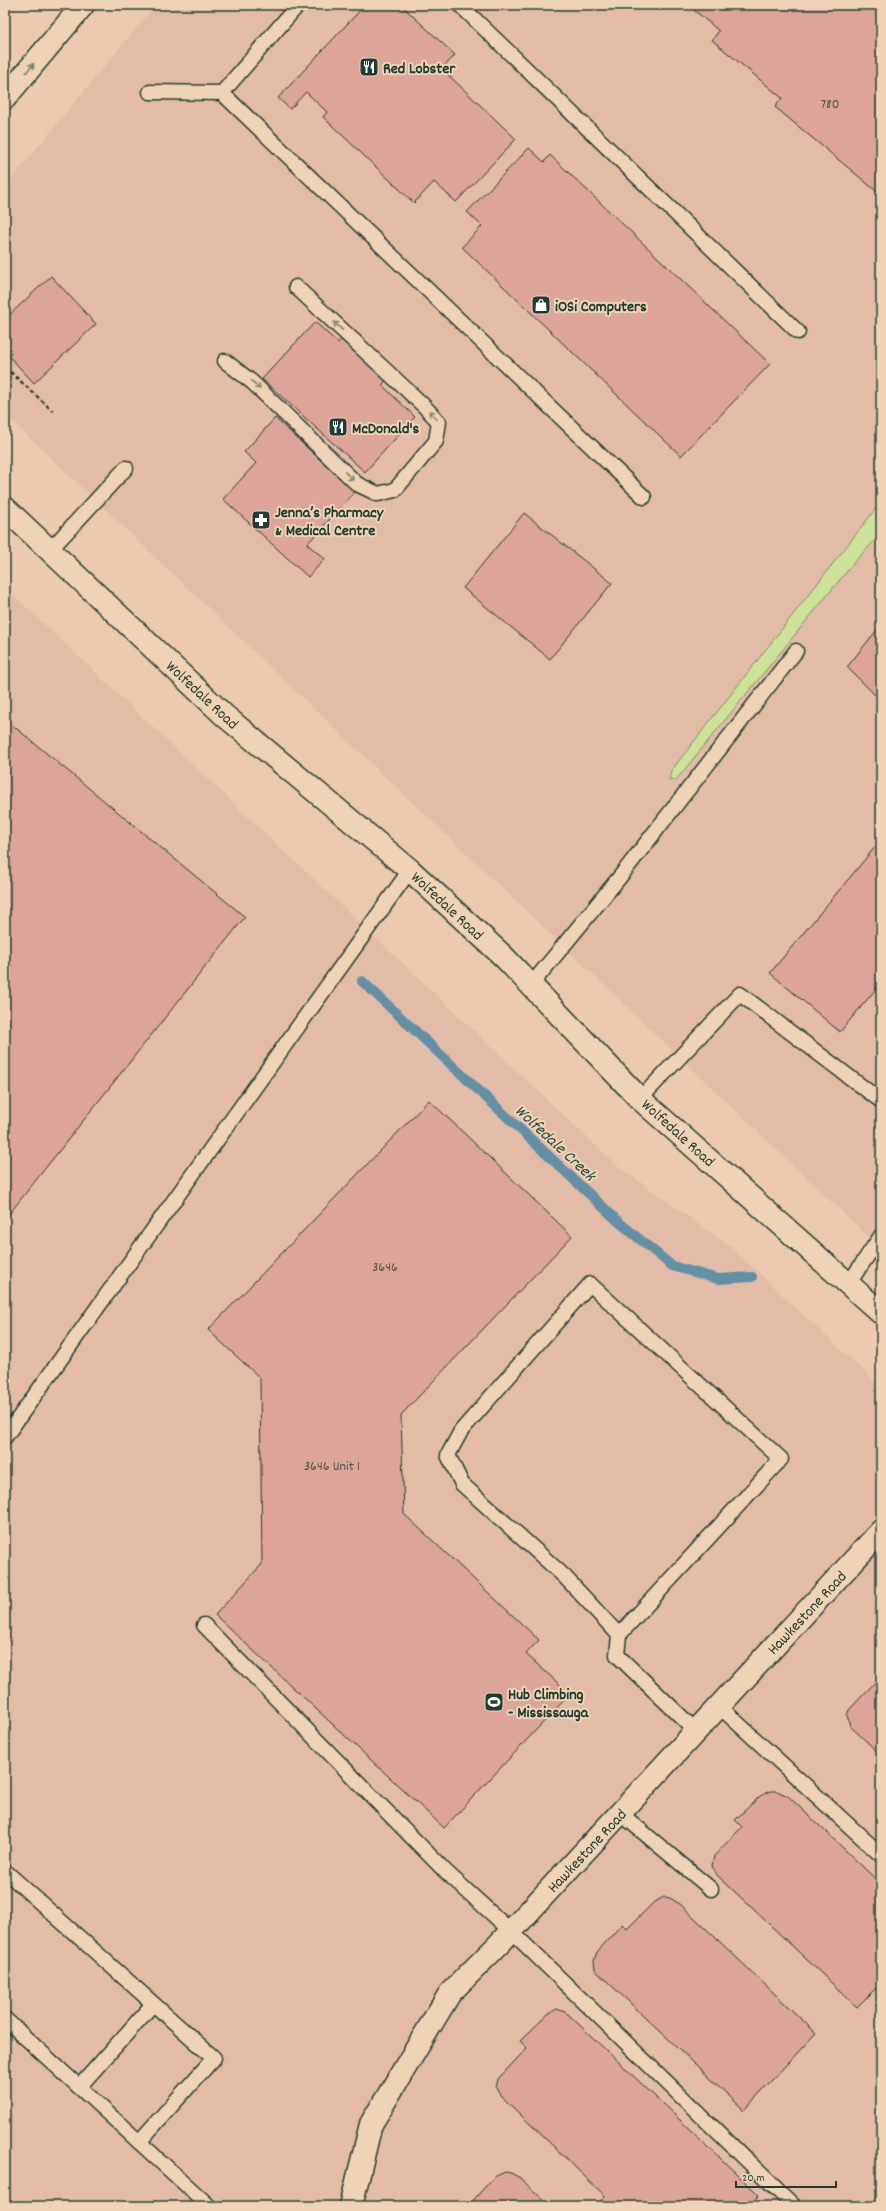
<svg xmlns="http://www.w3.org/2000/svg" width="886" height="2211" viewBox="0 0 886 2211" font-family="Dekko,sans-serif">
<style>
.built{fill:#e3bca7}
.green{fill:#cee398;stroke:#769066}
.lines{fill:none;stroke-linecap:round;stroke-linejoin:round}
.stream{stroke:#648fa5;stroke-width:10}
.building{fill:#dda49a;stroke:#1f3d34}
.service-casing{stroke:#1f3d34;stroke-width:17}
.minor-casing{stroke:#1f3d34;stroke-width:25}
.tertiary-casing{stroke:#1f3d34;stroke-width:25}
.secondary-casing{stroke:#1f3d34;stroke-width:25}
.path{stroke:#1f3d34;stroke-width:2.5;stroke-dasharray:4 3;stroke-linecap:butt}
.service{stroke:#efd3b6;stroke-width:14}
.minor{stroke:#efd3b6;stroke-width:22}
.tertiary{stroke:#efd3b6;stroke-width:22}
.secondary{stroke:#efd3b6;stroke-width:22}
.oneway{stroke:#7d806e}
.labels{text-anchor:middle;stroke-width:4;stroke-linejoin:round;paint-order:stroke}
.number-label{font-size:14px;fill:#4e574e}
.poi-label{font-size:16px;font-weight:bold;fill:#1f3d34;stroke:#efd3b6;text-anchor:start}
.street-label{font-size:16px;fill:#1f3d34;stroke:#efd3b6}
.water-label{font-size:17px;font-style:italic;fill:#2a4b47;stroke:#efd3b6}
</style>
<rect width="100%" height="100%" fill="#ebcab0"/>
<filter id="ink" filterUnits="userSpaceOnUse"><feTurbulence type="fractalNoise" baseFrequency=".025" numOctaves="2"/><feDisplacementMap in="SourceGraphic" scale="8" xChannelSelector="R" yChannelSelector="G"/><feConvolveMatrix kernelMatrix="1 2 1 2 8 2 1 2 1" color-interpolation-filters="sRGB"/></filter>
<g filter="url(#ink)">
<g class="built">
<path d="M155,5h726v497l-118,151 118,-119v715l-876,-835v-227z"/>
<path d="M5,587l609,576 119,86 148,138v819h-876z"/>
</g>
<path class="green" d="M881,502v32l-24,25 -181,221 -7,-1 2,-8z"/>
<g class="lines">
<path class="stream" d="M362,981l257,241 53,44 46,13 34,-2"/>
</g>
<g class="building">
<path d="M365,5h36l54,50 -13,14 74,70 -60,63 -22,-20 -20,21 -91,-86 4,-5 -21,-20 -16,17 -12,-11z"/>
<path d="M688,5h193v190l-106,-88 7,-9 -70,-58 7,-9z"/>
<path d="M529,148l15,14 6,-7 220,209 -89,92 -219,-209 20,-21 -15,-14z"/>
<path d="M51,276l45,48 -62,59 -29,-31v-33z"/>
<path d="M315,322l23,21 7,-8 45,41 -8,9 33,32 -50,55 -103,-93z"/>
<path d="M275,418l80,74 -48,52 18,15 -17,18 -85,-78 33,-36 -12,-11z"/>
<path d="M524,513l88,70 -62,76 -87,-71z"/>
<path d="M881,625v76l-34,-34z"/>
<path d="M5,719l240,198 -240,302z"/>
<path d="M881,840v143l-41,49 -70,-59z"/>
<path d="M429,1100l143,136 -171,179 3,99 135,126 -13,14 44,40 -126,134 -229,-213 47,-51 -2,-186 -52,-48z"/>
<path d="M881,1676v79l-31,-29 -3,-11 2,-5z"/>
<path d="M771,1791h6l11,5 93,88v99l-24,24 -140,-132 -5,-9 2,-10 28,-29 -7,-7 25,-24z"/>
<path d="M664,1897l6,1 10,6 136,129 -72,77 -149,-140 -1,-9 3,-9 25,-28 5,5 27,-27z"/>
<path d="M557,2009l8,3 4,3 190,180 -11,11h-152l9,-10 -105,-101 -4,-7 2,-9 29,-31 -7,-7 28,-27z"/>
<path d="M505,2172l6,1 9,5 30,28h-92l6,-6 5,5 25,-28z"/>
</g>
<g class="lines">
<defs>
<g id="service">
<path d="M460,5l338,327"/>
<path d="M150,92l72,1 422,404"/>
<path d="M222,93l76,-88"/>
<path d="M225,361l27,21 105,102 21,10 17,-4 41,-49 3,-19 -16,-17 -127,-118"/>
<path d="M50,550l76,-82"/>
<path d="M531,985l88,-107 177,-227"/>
<path d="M640,1099l100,-105 141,107"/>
<path d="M849,1283l32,-47"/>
<path d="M5,1437l405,-567"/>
<path d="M204,1625l241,246 66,60 283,275"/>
<path d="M619,1635l162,-176 -191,-175 -129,147 -13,24 14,29 102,92 55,59 -2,20 79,76"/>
<path d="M719,1706l162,149"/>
<path d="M620,1813l91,76"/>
<path d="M5,1871l209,187 -75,84"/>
<path d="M5,2019l204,187"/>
<path d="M79,2087l74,-83"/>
</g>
<path id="minor" d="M351,2206l20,-82 79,-131 49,-49 382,-413"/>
<path id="tertiary" d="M5,508l220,208 185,154 93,86 137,143 241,214"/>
<path id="secondary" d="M5,98l78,-93"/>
</defs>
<use href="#service" class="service-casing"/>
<use href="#minor" class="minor-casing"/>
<use href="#tertiary" class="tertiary-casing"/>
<use href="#secondary" class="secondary-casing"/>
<path class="path" d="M5,367l48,44"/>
<use href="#service" class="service"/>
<use href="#minor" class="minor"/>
<use href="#tertiary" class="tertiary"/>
<use href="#secondary" class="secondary"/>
</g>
<defs><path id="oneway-shaft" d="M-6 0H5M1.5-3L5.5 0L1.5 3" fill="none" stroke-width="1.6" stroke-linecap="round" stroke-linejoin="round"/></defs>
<g class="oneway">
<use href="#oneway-shaft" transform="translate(30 68) rotate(-50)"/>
<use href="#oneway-shaft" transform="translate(338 326) rotate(-137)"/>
<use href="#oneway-shaft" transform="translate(256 385) rotate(43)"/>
<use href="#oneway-shaft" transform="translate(433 415) rotate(-132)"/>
<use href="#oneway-shaft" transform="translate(349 476) rotate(44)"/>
</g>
</g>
<defs>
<symbol id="restaurant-square" viewBox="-11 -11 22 22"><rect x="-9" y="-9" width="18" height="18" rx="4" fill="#1f3d34" stroke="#efd3b6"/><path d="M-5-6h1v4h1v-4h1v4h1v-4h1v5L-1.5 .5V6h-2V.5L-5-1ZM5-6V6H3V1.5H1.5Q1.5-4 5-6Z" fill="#fff"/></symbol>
<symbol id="shop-square" viewBox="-11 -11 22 22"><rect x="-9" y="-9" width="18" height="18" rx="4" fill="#1f3d34" stroke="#efd3b6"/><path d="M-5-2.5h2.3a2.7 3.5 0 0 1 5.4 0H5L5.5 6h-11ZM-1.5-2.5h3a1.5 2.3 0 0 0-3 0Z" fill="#fff"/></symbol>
<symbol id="pharmacy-square" viewBox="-11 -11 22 22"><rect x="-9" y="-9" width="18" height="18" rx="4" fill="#1f3d34" stroke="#efd3b6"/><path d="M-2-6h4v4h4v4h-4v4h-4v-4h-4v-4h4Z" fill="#fff"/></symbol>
<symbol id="stadium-square" viewBox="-11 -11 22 22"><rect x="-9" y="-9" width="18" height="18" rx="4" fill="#1f3d34" stroke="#efd3b6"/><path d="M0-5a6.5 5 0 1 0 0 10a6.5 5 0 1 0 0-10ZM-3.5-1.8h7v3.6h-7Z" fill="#fff"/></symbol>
</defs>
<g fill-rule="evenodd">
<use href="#restaurant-square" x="358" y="56" width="22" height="22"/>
<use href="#shop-square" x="530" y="294" width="22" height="22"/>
<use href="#restaurant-square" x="327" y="416" width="22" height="22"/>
<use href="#pharmacy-square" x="250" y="509" width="22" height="22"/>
<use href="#stadium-square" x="483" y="1691" width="22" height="22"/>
</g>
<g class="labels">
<g class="number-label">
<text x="830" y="108">780</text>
<text x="385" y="1271">3646</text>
<text x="332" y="1470">3646 Unit 1</text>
</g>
<g class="poi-label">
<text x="383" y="73">Red Lobster</text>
<text x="555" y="311">iOSi Computers</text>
<text x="352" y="433">McDonald's</text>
<text x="275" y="517">Jenna’s Pharmacy<tspan x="275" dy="18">&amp; Medical Centre</tspan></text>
<text x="508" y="1699">Hub Climbing<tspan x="508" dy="18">- Mississauga</tspan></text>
</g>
<g class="street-label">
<text transform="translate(203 694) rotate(43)" y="6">Wolfedale Road</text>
<text transform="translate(448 905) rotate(43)" y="6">Wolfedale Road</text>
<text transform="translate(679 1132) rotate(42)" y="6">Wolfedale Road</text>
<text transform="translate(806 1612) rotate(-47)" y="6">Hawkestone Road</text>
<text transform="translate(586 1850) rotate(-47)" y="6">Hawkestone Road</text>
</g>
<g class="water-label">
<text transform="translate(556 1142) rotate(43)" y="6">Wolfedale Creek</text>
</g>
</g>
<rect width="886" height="2211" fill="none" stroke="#efd3b6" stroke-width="20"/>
<rect x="10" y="10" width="866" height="2191" fill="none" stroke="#1f3d34" stroke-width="1.5" filter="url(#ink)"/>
<path d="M736 2181v6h100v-6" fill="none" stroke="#1f3d34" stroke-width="2"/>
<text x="742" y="2181" font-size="12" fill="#1f3d34" stroke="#efd3b6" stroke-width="3" paint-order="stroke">20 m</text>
</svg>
